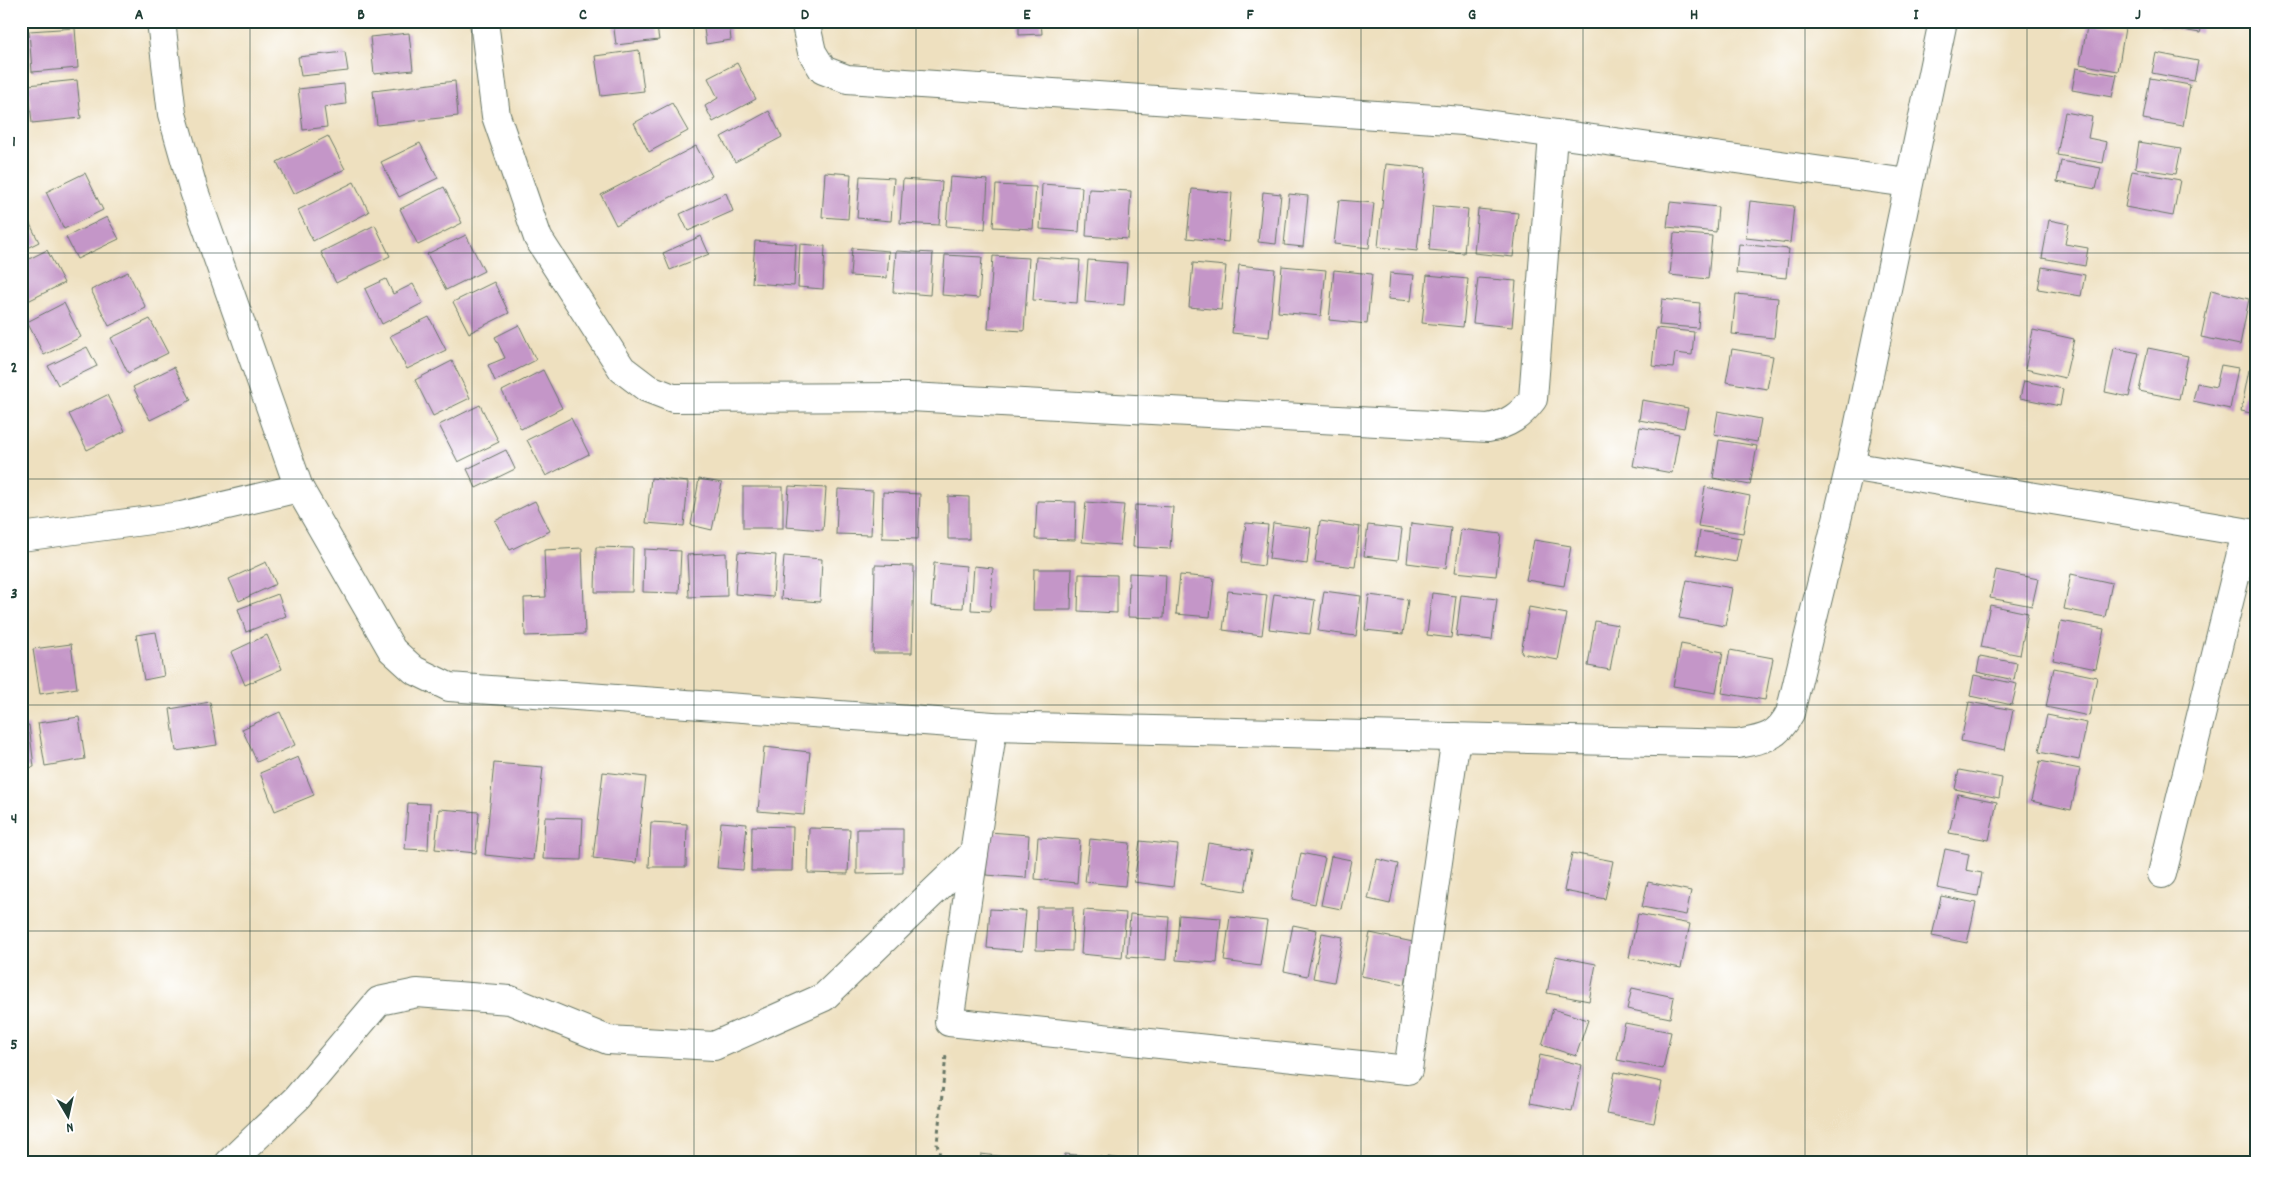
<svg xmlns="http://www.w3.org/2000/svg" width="2277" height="1184" viewBox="0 0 2277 1184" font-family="Dekko,sans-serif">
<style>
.building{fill:#c496c8}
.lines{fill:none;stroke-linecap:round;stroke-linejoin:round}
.minor-casing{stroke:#677665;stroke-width:30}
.path{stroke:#677665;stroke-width:3;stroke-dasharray:4 4;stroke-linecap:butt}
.minor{stroke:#fff;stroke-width:28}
.grid{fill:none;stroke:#1f3d34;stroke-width:1;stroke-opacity:0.55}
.neatline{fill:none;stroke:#1f3d34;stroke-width:2}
.grid-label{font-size:16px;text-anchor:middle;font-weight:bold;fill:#1f3d34}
</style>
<rect width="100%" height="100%" fill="#fff"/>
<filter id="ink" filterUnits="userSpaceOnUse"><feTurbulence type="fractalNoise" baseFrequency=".02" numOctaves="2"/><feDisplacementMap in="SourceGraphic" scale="10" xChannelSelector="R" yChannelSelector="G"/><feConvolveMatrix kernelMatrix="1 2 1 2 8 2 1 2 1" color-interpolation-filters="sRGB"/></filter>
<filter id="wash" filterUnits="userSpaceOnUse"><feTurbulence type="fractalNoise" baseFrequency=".0096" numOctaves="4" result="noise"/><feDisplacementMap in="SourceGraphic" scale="20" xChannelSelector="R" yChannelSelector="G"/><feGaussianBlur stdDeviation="1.12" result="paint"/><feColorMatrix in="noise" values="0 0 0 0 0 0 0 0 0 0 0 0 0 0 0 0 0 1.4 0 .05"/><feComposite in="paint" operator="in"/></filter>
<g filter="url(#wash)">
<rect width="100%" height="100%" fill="#eee0bf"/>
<g id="blocks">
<g class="building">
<path d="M613,21h43l3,19 -43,5z"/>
<path d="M703,21h26l2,19 -25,4z"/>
<path d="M1019,21h22l1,13 -23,1z"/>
<path d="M2161,21h42l-3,12 -40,-7z"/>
<path d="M2088,22l37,6 -7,43 -38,-7z"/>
<path d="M75,28l3,40 -46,4 -3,-41z"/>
<path d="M409,33l4,37 -39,4 -4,-37z"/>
<path d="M639,50l5,41 -43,5 -6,-40z"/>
<path d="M345,52l3,19 -47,5 -3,-19z"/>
<path d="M2156,53l42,8 -4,20 -42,-8z"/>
<path d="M737,63l19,36 -43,23 -8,-16 13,-8 -10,-20z"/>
<path d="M2076,68l41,7 -5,22 -40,-7z"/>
<path d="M2150,78l40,7 -7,41 -40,-7z"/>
<path d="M77,80l4,38 -49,5 -4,-38z"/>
<path d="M455,81l3,35 -81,9 -4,-34z"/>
<path d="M344,84l2,20 -22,3 3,20 -24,3 -5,-41z"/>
<path d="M672,103l16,28 -39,21 -15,-29z"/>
<path d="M769,111l13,26 -47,25 -14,-25z"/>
<path d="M2065,112l27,5 -4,21 19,4 -4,21 -46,-8z"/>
<path d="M328,136l17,33 -52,25 -16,-32z"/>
<path d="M2139,142l42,7 -5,25 -41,-6z"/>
<path d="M420,143l18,35 -39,19 -18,-35z"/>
<path d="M696,146l16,30 -96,49 -15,-30z"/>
<path d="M2061,161l40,7 -5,21 -39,-7z"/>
<path d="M1386,164l40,4 -9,83 -39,-4z"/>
<path d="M2132,171l48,9 -7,36 -48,-9z"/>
<path d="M825,172l26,2 -3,45 -26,-2z"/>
<path d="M85,173l18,37 -39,19 -18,-37z"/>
<path d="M860,176l34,2 -3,43 -34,-3z"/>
<path d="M950,177l38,3 -3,49 -39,-3z"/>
<path d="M903,179l39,3 -3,43 -39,-2z"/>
<path d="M354,182l15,30 -56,29 -15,-31z"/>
<path d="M1042,184l40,3 -3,45 -39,-3z"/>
<path d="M996,185l40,2 -3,42 -40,-2z"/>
<path d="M444,187l18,36 -44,22 -18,-36z"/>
<path d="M1089,189l42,2 -3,48 -42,-3z"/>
<path d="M1192,189l40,4 -4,49 -41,-4z"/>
<path d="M1263,192l18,2 -5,50 -18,-2z"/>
<path d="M726,193l7,18 -45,20 -8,-17z"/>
<path d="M1289,194l19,2 -5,51 -19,-2z"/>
<path d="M1339,200l35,3 -5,45 -35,-4z"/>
<path d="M1750,201l44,5 -4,37 -44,-5z"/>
<path d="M1670,202l48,5 -2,25 -49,-5z"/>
<path d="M1433,206l35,3 -4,44 -35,-3z"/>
<path d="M1478,209l40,4 -5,44 -39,-4z"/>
<path d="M107,217l12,22 -42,20 -11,-22z"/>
<path d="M2049,220l20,4 -4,20 23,4 -3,18 -43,-8z"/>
<path d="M29,222l10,20 -18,9v-25z"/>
<path d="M375,225l15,31 -54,27 -15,-31z"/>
<path d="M1674,233l38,3 -4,43 -38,-4z"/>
<path d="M466,235l18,36 -38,19 -19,-36z"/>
<path d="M701,236l8,18 -39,16 -7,-17z"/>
<path d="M755,241l41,3 -2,42 -42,-3z"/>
<path d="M800,244l25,2 -2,43 -25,-2z"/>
<path d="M1739,244l50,5 -3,29 -50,-5z"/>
<path d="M852,248l37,3 -2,27 -37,-2z"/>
<path d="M47,250l17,33 -40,20 -3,-4v-36z"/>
<path d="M896,251l37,2 -3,42 -37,-3z"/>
<path d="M945,255l37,2 -3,41 -37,-3z"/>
<path d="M993,256l36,2 -5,73 -36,-2z"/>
<path d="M1036,257l44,3 -3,43 -44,-3z"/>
<path d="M1088,260l39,3 -3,42 -39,-3z"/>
<path d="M1193,263l33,3 -5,44 -32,-3z"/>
<path d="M1239,265l36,4 -6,68 -37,-4z"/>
<path d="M1282,266l44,4 -5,46 -43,-4z"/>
<path d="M2042,267l43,8 -4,21 -43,-7z"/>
<path d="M1334,270l38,4 -5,50 -38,-4z"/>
<path d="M128,272l18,36 -37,18 -18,-36z"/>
<path d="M1390,273l24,2 -3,26 -23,-2z"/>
<path d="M1427,275l41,4 -5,48 -41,-4z"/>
<path d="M1478,278l38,3 -4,46 -39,-4z"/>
<path d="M386,279l7,15 20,-10 10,19 -41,21 -17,-35z"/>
<path d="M494,282l15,31 -40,20 -16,-31z"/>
<path d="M2211,290l38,9 -9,46 -39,-8z"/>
<path d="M1736,294l42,4 -4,40 -42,-4z"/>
<path d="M1662,299l38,4 -2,25 -39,-3z"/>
<path d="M64,303l17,34 -37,18 -17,-33z"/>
<path d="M2255,316h1v28l-7,-1z"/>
<path d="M429,317l17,33 -39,19 -17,-33z"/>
<path d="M150,319l18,34 -40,20 -17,-35z"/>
<path d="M519,325l17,35 -41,21 -7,-16 17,-7 -10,-21z"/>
<path d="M1656,328l38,4 -2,23 -17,-2 -2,15 -21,-2z"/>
<path d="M2033,330l41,9 -9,39 -40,-9z"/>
<path d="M87,347l10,19 -39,19 -10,-19z"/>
<path d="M2114,348l25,5 -10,44 -24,-5z"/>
<path d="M2148,348l40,8 -9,43 -40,-8z"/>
<path d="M1732,349l41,7 -6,33 -41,-7z"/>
<path d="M452,361l18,37 -37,18 -18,-36z"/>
<path d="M2221,365l17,3 -8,41 -37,-8 4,-18 19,4z"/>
<path d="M174,367l17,33 -41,20 -17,-33z"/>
<path d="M543,370l19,38 -41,21 -19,-38z"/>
<path d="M2249,370l7,1v43l-15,-3z"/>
<path d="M2024,381l39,8 -3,17 -40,-8z"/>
<path d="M107,395l18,36 -38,19 -18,-36z"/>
<path d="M1642,400l46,8 -4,20 -45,-8z"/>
<path d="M480,405l19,37 -41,20 -19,-37z"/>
<path d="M1718,411l43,8 -4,23 -43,-8z"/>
<path d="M571,418l18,36 -43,22 -19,-36z"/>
<path d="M1640,427l39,7 -7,39 -39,-7z"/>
<path d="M1719,440l38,6 -7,39 -37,-7z"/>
<path d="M506,450l9,19 -39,19 -9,-19z"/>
<path d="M651,478l37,4 -4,44 -38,-3z"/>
<path d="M699,479l23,4 -10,47 -21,-5z"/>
<path d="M789,486l37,2 -3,42 -37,-3z"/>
<rect x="743" y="487" width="40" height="41"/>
<path d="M1705,487l45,9 -7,37 -45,-7z"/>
<path d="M838,489l35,2 -2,44 -35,-1z"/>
<path d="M883,492l37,2 -2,45 -36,-1z"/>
<path d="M948,496l21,1v42h-21z"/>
<path d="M535,501l15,30 -40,19 -15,-29z"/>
<path d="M1037,501l39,1 -1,38 -40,-1z"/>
<path d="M1086,502l38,3 -4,40 -38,-3z"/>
<path d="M1135,505l38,2 -3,42 -37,-2z"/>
<path d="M1320,521l40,6 -5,40 -40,-5z"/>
<path d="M1246,523l22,2 -4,41 -23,-3z"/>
<path d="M1273,523l38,5 -4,36 -38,-5z"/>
<path d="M1411,523l40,5 -5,40 -39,-5z"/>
<path d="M1368,525l34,4 -4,31 -34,-4z"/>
<path d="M1461,529l40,5 -5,42 -41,-4z"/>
<path d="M1700,531l41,7 -5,24 -40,-7z"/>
<path d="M1534,540l37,6 -7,40 -38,-6z"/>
<path d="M596,547l37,1 -1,44h-37z"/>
<path d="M582,548l3,86 -60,2 -1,-38 22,-1 -2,-47z"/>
<path d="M644,549l37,2 -2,42 -36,-1z"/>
<path d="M738,552l38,3 -3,42 -38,-3z"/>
<path d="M726,553l1,43 -38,1 -2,-42z"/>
<path d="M784,556l38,3 -2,43 -39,-3z"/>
<path d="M266,562l10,22 -37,17 -10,-22z"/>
<path d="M934,563l32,3 -3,42 -32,-2z"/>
<path d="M875,565l39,1 -2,87h-39z"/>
<path d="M974,566l19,2 -3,43 -19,-1z"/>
<path d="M1034,569h38l-1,41h-38z"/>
<path d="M1996,570l42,9 -6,27 -42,-8z"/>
<path d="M1129,573l37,2 -2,43 -36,-1z"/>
<path d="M1079,574l38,1v38l-39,-2z"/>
<path d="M2071,574l41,9 -7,34 -41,-8z"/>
<path d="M1180,575l34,3 -4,39 -34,-3z"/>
<path d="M1687,580l45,8 -7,38 -46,-8z"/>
<path d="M1228,591l39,4 -5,40 -39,-5z"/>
<path d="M1324,591l37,5 -5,40 -38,-5z"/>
<path d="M1432,593l24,3 -5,42 -24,-3z"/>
<path d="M278,594l8,22 -40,16 -8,-23z"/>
<path d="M1274,594l41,6 -5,34 -41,-5z"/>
<path d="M1369,595l39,5 -5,34 -38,-4z"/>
<path d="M1461,595l36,4 -5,41 -36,-4z"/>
<path d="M1990,605l38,8 -8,42 -39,-8z"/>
<path d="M1529,607l38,7 -9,46 -37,-7z"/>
<path d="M1595,621l23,4 -8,45 -22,-4z"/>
<path d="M2061,621l43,8 -8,40 -43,-9z"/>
<path d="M156,632l8,44 -20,4 -8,-45z"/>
<path d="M267,635l15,34 -37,16 -14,-33z"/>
<path d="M71,644l6,44 -37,6 -7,-45z"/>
<path d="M1681,644l42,8 -7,41 -43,-7z"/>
<path d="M1730,650l43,8 -8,42 -43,-7z"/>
<path d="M1980,656l37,7 -3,17 -37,-8z"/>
<path d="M2054,668l43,9 -8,39 -43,-9z"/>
<path d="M21,675l4,19h-4z"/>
<path d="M1974,675l43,9 -5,21 -42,-9z"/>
<path d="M210,702l7,43 -41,6 -6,-42z"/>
<path d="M1969,702l44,8 -8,40 -44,-9z"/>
<path d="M280,712l15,33 -38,17 -15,-33z"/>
<path d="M2047,715l40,8 -8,37 -40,-8z"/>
<path d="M79,717l6,42 -40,7 -7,-43z"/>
<path d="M29,725l5,42 -13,2v-43z"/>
<path d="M764,747l46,5 -6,63 -46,-4z"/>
<path d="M298,757l16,38 -39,16 -15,-38z"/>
<path d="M2040,761l40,8 -9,41 -40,-9z"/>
<path d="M494,763l49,4 -10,93 -48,-5z"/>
<path d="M1959,770l43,8 -3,20 -44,-9z"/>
<path d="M603,772l43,5 -10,86 -43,-5z"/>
<path d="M1958,794l39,8 -8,38 -40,-7z"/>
<path d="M408,803l22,1 -2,46 -23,-1z"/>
<path d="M439,809l40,3 -3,41 -41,-4z"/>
<path d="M545,817l38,1 -2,42 -38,-1z"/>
<path d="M651,822l36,2 -1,43h-37z"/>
<path d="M721,822l26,2 -4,46 -26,-2z"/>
<path d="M752,826l41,1 -1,44h-41z"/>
<path d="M809,828l41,1 -2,45 -40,-1z"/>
<path d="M857,829h46v44l-46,1z"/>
<path d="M989,832l40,3 -3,43 -40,-3z"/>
<path d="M1038,837l42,3 -3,43 -42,-4z"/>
<path d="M1090,839l40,4 -5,43 -40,-4z"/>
<path d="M1140,841l38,4 -5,42 -39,-5z"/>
<path d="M1208,843l44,7 -7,41 -44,-7z"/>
<path d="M1945,849l24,5 -3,16 16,3 -4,23 -41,-8z"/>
<path d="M1301,853l24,5 -10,46 -23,-5z"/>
<path d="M1572,853l41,8 -8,38 -41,-8z"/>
<path d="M1331,856l20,4 -10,49 -20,-4z"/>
<path d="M1377,859l21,5 -8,40 -22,-5z"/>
<path d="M1648,882l43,9 -5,24 -44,-8z"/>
<path d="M2255,888h1v22l-6,-1z"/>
<path d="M1941,896l35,7 -9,40 -35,-7z"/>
<path d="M1037,907h36l-1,44 -36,-1z"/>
<path d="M990,909l36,2 -4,40 -35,-3z"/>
<path d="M1084,910l42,3 -4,45 -41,-4z"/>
<path d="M1130,914l39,3 -3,43 -39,-3z"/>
<path d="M1638,914l52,10 -9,44 -52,-10z"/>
<path d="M1179,915l42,3 -4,45 -41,-3z"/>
<path d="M1230,917l37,4 -7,45 -36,-5z"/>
<path d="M1293,925l24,5 -10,46 -23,-5z"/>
<path d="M1322,933l21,4 -9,45 -21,-4z"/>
<path d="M1370,933l43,9 -8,42 -44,-8z"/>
<path d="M1555,956l41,8 -7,37 -42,-8z"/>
<path d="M1632,988l42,9 -4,21 -43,-9z"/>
<path d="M1553,1009l35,11 -12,36 -34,-11z"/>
<path d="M1625,1023l46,9 -8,37 -46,-9z"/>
<path d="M1540,1055l42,10 -10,46 -42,-8z"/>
<path d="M1615,1072l47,10 -8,41 -48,-9z"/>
<path d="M981,1154l24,3v6h-25z"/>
<path d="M1065,1154l37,3 -1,6h-37z"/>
<path d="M1108,1157l21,3 -1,3h-21z"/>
<path d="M1013,1160l21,1v2h-21z"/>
</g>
</g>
</g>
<g filter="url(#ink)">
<use href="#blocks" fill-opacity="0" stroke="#677665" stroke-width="1"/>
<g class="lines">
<defs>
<g id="minor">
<path d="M161,21l11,93 22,77 105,297 93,162 22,20 35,17 544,39 744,18c27,-5 40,-6 53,-31l60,-247 93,-445"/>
<path d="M484,21l12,95 42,122 84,131 25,19 26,10 237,-1 578,31c21,-4 32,-12 45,-29l20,-264"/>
<path d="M805,21l7,31 11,18 24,9 617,42 444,62"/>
<path d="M1850,466l406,68"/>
<path d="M21,537l160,-21 118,-28"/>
<path d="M993,726l-44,296 459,48 48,-333"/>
<path d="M2162,874l84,-341"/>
<path d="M229,1163l68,-65 82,-97 38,-8 93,7 98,40 106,6 110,-49 150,-144"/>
</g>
</defs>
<use href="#minor" class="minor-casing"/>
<path class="path" d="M942,1163l-5,-19 9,-89"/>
<use href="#minor" class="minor"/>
</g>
</g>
<path class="grid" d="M250,21v1142M472,21v1142M694,21v1142M916,21v1142M1138,21v1142M1361,21v1142M1583,21v1142M1805,21v1142M2027,21v1142M21,253h2235M21,479h2235M21,705h2235M21,931h2235"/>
<rect width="2277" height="1184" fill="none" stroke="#fff" stroke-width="55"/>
<g transform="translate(68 1116) rotate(171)" stroke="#ffffff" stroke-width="4" paint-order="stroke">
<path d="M0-4L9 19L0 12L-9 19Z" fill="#1f3d34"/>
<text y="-8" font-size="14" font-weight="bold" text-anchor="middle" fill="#1f3d34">N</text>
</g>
<rect x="28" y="28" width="2222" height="1128" class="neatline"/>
<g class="grid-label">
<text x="139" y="19">A</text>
<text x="361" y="19">B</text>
<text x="583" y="19">C</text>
<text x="805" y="19">D</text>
<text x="1027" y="19">E</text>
<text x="1250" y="19">F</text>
<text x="1472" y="19">G</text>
<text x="1694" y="19">H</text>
<text x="1916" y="19">I</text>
<text x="2138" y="19">J</text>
<text x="14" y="146">1</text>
<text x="14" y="372">2</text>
<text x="14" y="598">3</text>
<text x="14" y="823">4</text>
<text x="14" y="1049">5</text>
</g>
</svg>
